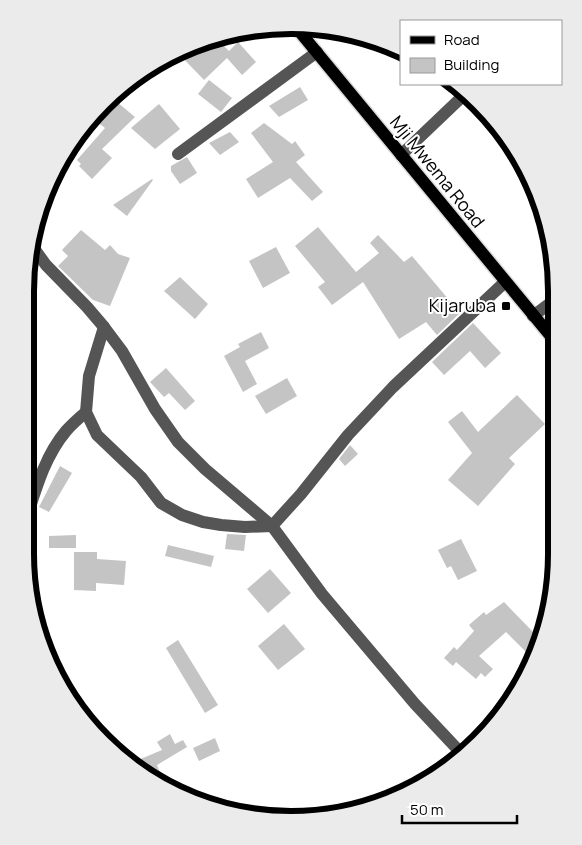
<svg xmlns="http://www.w3.org/2000/svg" width="582" height="845" viewBox="0 0 582 845" font-family="Manrope,sans-serif">
<style>
.building{fill:#c4c4c4}
.lines{fill:none;stroke-linecap:round;stroke-linejoin:round}
.major-casing{stroke:#dbdbdb;stroke-width:15}
.minor{stroke:#555;stroke-width:12}
.major{stroke:#000;stroke-width:12}
.poi-dot{fill:#000;stroke:#fff;stroke-width:2}
.labels{text-anchor:middle;stroke-width:4;stroke-linejoin:round;paint-order:stroke}
.street-label{font-size:18px;fill:#000;stroke:#fff}
.poi-label{font-size:18px;fill:#000;stroke:#fff;text-anchor:end}
.rim{fill:none;stroke:#000;stroke-width:6}
</style>
<rect width="100%" height="100%" fill="#fff"/>
<g class="building">
<path d="M218,40l11,11 9,-9 18,20 -14,13 -15,-17 -23,22 -26,-27 11,-8z"/>
<path d="M209,80l23,18 -11,14 -23,-18z"/>
<path d="M300,87l8,13 -29,17 -10,-11z"/>
<path d="M111,97l24,20 -33,32 10,9 -20,21 -13,-13 2,-2 -4,-4 28,-32 -13,-10 11,-15z"/>
<path d="M159,104l21,25 -25,20 -24,-21z"/>
<path d="M264,123l28,21 3,-3 10,14 -9,7 27,30 -11,9 -22,-23 -32,20 -12,-19 27,-17 -22,-29z"/>
<path d="M230,132l9,10 -19,13 -11,-12z"/>
<path d="M187,157l10,16 -17,11 -9,-13v-5z"/>
<path d="M152,179l1,1 -26,36 -14,-11z"/>
<path d="M318,227l38,45 23,-19 -9,-10 8,-8 26,27 8,-6 48,57 -23,22 -11,-13 -27,17 -36,-57 -31,23 -14,-18 7,-5 -30,-36z"/>
<path d="M81,230l24,20 5,-5 8,9 12,4 -20,48 -17,-6 -35,-34 10,-10 -6,-6z"/>
<path d="M276,247l14,26 -27,15 -14,-27z"/>
<path d="M180,277l28,27 -13,15 -31,-28z"/>
<path d="M473,323l28,30 -16,15 -15,-17 -26,24 -12,-13z"/>
<path d="M261,332l8,16 -24,13 12,23 -14,8 -19,-36 16,-9 -2,-3z"/>
<path d="M166,368l29,33 -10,9 -16,-17 -5,4 -14,-15z"/>
<path d="M287,378l10,18 -31,18 -11,-18z"/>
<path d="M517,395l28,29 -36,34 6,6 -37,42 -30,-26 24,-27 -24,-31 14,-11 16,21z"/>
<path d="M350,445l8,9 -13,12 -6,-7z"/>
<path d="M60,466l12,7 -23,39 -10,-5z"/>
<path d="M227,534l19,1 -2,16 -19,-2z"/>
<path d="M76,535v13h-27v-12z"/>
<path d="M461,539l16,32 -19,9 -7,-14 -4,2 -9,-18z"/>
<path d="M168,545l46,11 -3,11 -46,-11z"/>
<path d="M74,552h23v7l29,2 -2,24 -28,-2v8l-22,-1z"/>
<path d="M270,569l21,24 -23,20 -21,-24z"/>
<path d="M504,602l29,30 10,-10 -6,34 -3,4 -28,-28 -27,24 14,13 -8,8 -4,-4 -5,6 -20,-17 -3,4 -9,-8 10,-11 3,3 17,-19 -5,-6 15,-13 2,3z"/>
<path d="M284,624l21,25 -27,21 -20,-24z"/>
<path d="M178,640l40,65 -13,8 -39,-65z"/>
<path d="M170,734l5,10 8,-4 4,7 -30,18 8,20 -34,-22 31,-13 -5,-8z"/>
<path d="M215,738l5,13 -21,10 -6,-13z"/>
</g>
<g class="lines">
<defs>
<path id="major" d="M295,26l259,314"/>
</defs>
<use href="#major" class="major-casing"/>
<g class="minor">
<path d="M178,154l139,-102"/>
<path d="M401,155l64,-61"/>
<path d="M30,243l16,22 41,42 17,20 18,24 33,58 23,33 27,27 67,57 50,68 93,110 47,50"/>
<path d="M533,316l20,-15"/>
<path d="M104,327l-15,49 -3,36 11,23 44,42 20,26 21,12 21,7 18,3 24,2 27,-1 29,-32 47,-59 45,-48 112,-105"/>
<path d="M25,523c10,-31 19,-66 41,-92 6,-7 13,-13 20,-19"/>
</g>
<use href="#major" class="major"/>
</g>
<rect class="poi-dot" x="501" y="301" width="10" height="10" rx="2.5"/>
<g class="labels">
<g class="street-label">
<text transform="translate(437 172) rotate(51)" y="6">Mji Mwema Road</text>
</g>
<g class="poi-label">
<text x="496" y="312">Kijaruba</text>
</g>
</g>
<path d="M0 0H582V845H0ZM291 34H291A257 257 0 0 1 548 291V554A257 257 0 0 1 291 811H291A257 257 0 0 1 34 554V291A257 257 0 0 1 291 34Z" fill="#ebebeb" fill-rule="evenodd"/>
<path class="rim" d="M291 34H291A257 257 0 0 1 548 291V554A257 257 0 0 1 291 811H291A257 257 0 0 1 34 554V291A257 257 0 0 1 291 34Z"/>
<rect x="400" y="20" width="162" height="65" fill="#ffffff" stroke="#999999"/>
<rect x="410" y="36" width="25" height="8" fill="#000000" stroke="#999999"/>
<text x="444" y="45" font-size="15" fill="#000000">Road</text>
<rect x="410" y="58" width="25" height="15" fill="#c4c4c4" stroke="#999999"/>
<text x="444" y="70" font-size="15" fill="#000000">Building</text>
<path d="M402 815v8h115v-8" fill="none" stroke="#000000" stroke-width="2.5"/>
<text x="410" y="815" font-size="15" fill="#000000" stroke="#ffffff" stroke-width="4" paint-order="stroke">50 m</text>
</svg>
